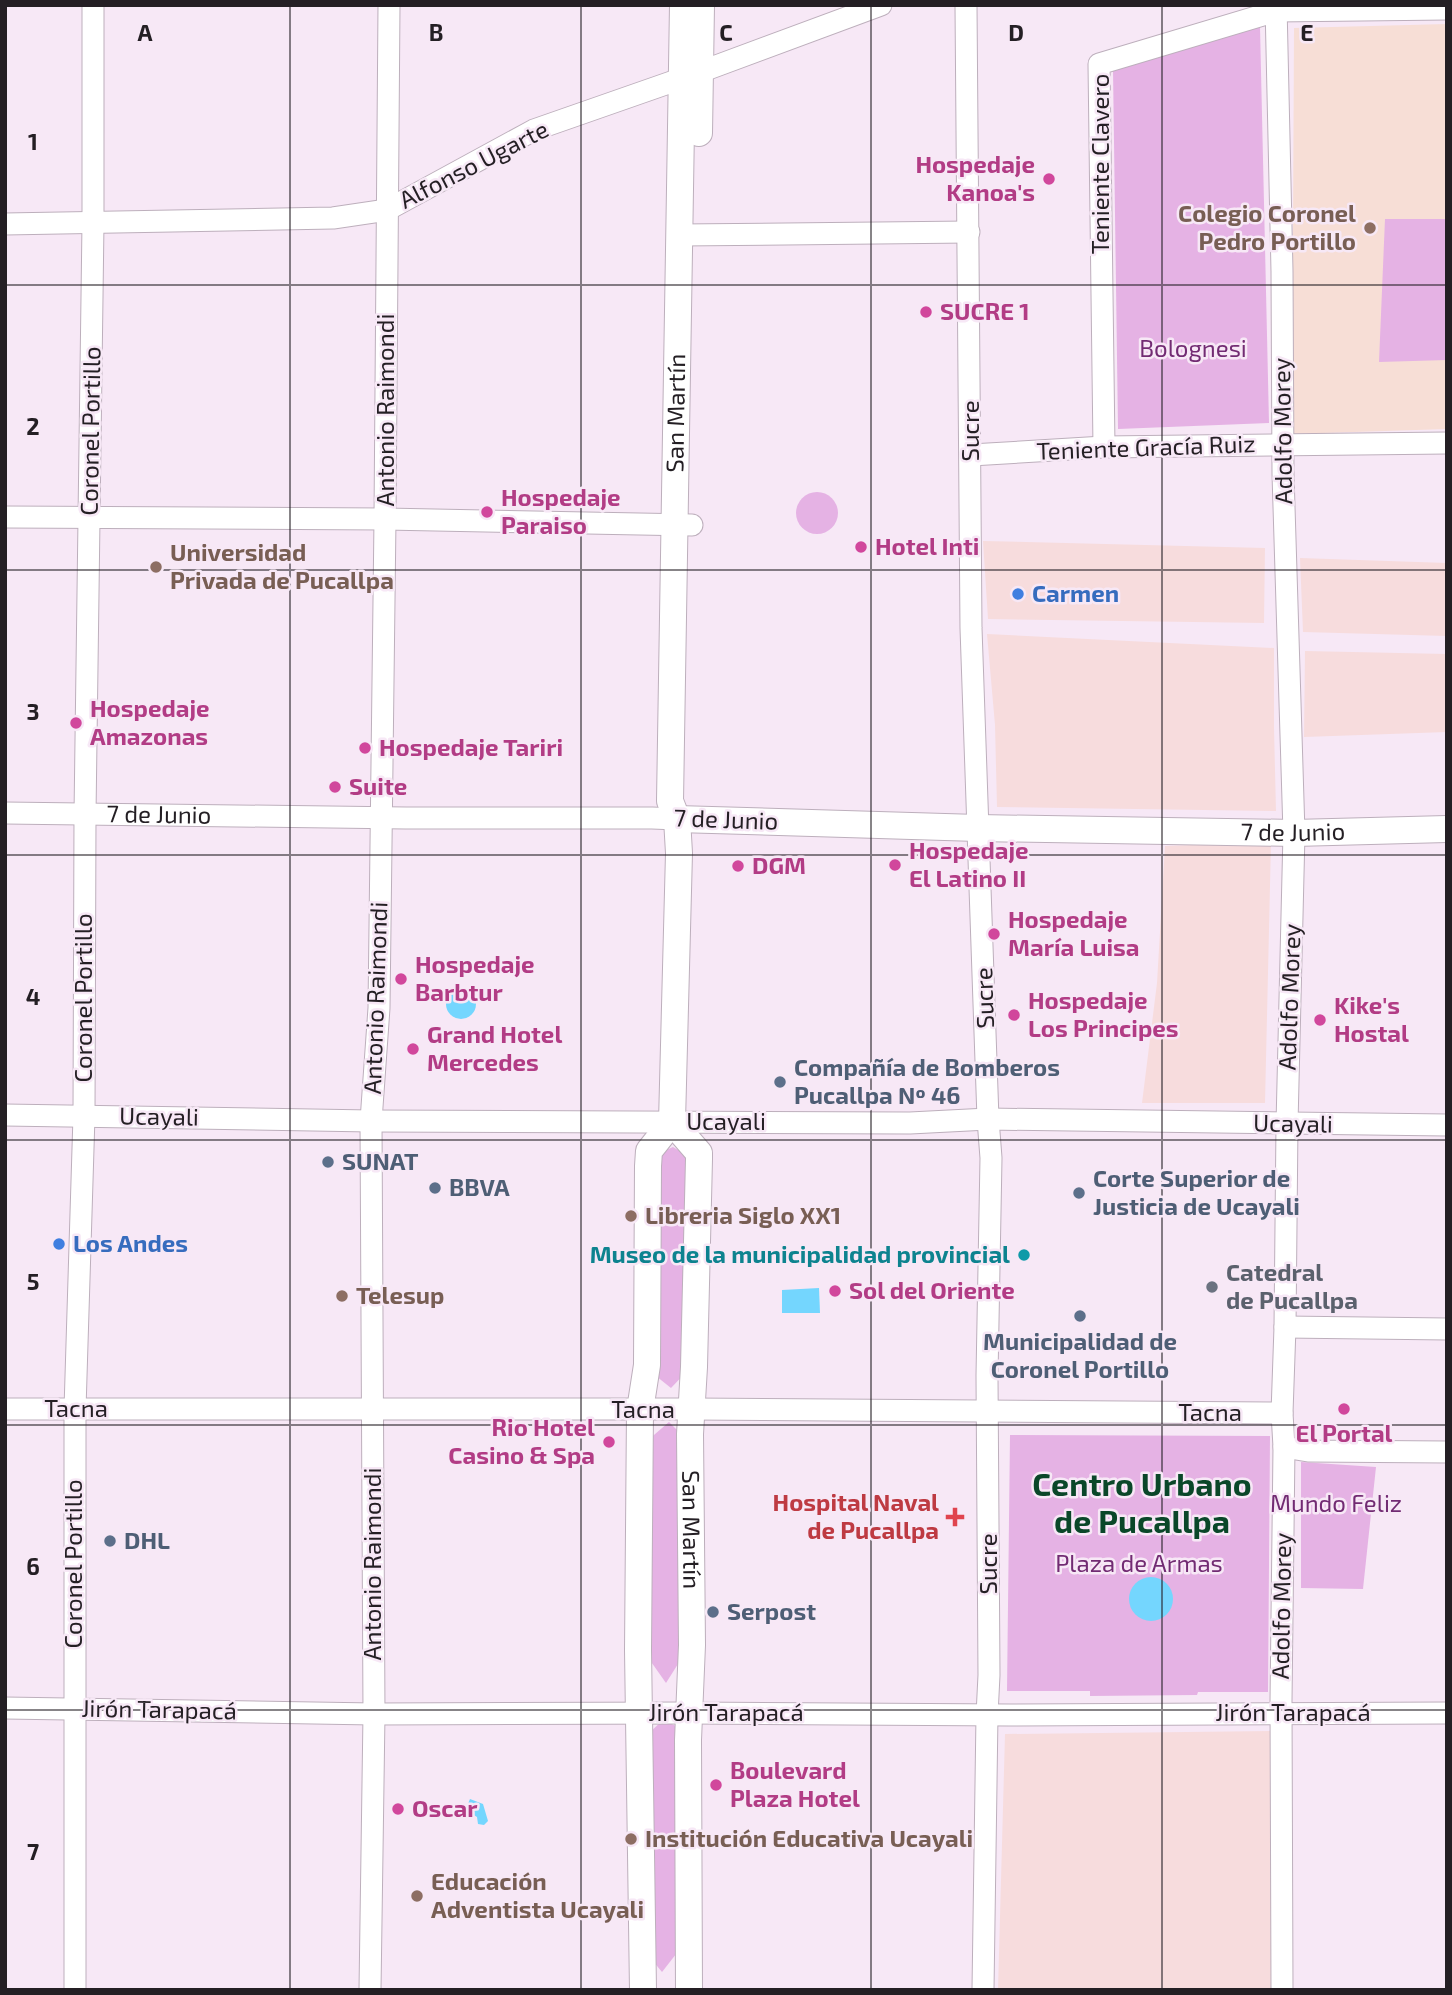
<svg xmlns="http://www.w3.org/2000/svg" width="1452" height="1995" viewBox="0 0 1452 1995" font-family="'Exo 2',sans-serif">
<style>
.commercial{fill:#f7dcdd}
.education{fill:#f7ded6}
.green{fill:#e5b2e4}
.water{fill:#74d6fe}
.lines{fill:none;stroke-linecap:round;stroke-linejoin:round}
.minor-casing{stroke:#bdafbc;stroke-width:23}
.major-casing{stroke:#bdafbc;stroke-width:28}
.minor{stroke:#fff;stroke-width:21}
.major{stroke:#fff;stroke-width:26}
.grid{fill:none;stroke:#241f24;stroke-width:2;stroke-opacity:0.55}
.hotel-dot{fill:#d1479c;stroke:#f7e8f6;stroke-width:2.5}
.education-dot{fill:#8d6e63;stroke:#f7e8f6;stroke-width:2.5}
.shop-dot{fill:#3f7fe0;stroke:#f7e8f6;stroke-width:2.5}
.service-dot{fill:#5c6f8a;stroke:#f7e8f6;stroke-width:2.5}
.culture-dot{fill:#0f9aa8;stroke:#f7e8f6;stroke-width:2.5}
.worship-dot{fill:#6b7280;stroke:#f7e8f6;stroke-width:2.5}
.health-dot{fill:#e0444e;stroke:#f7e8f6;stroke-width:2.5}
.labels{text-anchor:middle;stroke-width:5;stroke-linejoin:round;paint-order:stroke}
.street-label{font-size:24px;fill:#241f24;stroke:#f7e8f6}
.hotel-label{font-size:24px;font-weight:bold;fill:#b23c85;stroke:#f7e8f6;text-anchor:start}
.education-label{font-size:24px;font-weight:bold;fill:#785e54;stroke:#f7e8f6;text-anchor:start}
.park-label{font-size:24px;fill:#722b73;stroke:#f7e8f6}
.shop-label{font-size:24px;font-weight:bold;fill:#366cbe;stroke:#f7e8f6;text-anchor:start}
.service-label{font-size:24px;font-weight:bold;fill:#4e5e75;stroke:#f7e8f6;text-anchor:start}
.culture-label{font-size:24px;font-weight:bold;fill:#0d838f;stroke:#f7e8f6;text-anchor:end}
.worship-label{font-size:24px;font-weight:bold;fill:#5b616d;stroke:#f7e8f6;text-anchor:start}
.health-label{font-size:24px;font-weight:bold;fill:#be3a42;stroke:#f7e8f6;text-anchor:end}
.district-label{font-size:32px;font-weight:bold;fill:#0a4729;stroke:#f7e8f6}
.grid-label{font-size:23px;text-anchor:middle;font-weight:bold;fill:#241f24;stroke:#f7e8f6;stroke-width:5;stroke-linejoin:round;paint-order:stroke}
</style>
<rect width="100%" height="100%" fill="#f7e8f6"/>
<g class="commercial">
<path d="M983,541l282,7 -1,75 -276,-4z"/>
<path d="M1300,558l147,5v73l-144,-4z"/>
<path d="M987,634l287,14v80l2,83 -279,-4 -2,-82z"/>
<path d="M1305,651l142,3v78l-143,5z"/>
<path d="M1271,842l-6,261h-123l15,-120 8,-137z"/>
<path d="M1273,1731l-1,259h-274l7,-256z"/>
</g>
<path class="education" d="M1447,24v405l-155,5 2,-406z"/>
<g class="green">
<path d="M1260,27l9,396 -151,6 -5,-359z"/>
<path d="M1385,219h62v141l-68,2z"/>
<circle cx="817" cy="513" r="21"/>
<path d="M673,1147l15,9 1,213 -18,19 -15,-12 -4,-220z"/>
<path d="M669,1422l10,10 4,224 -17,27 -19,-27v-215z"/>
<path d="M1010,1435l260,1 -2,256h-70l-1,3 -107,1v-5h-83z"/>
<path d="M1301,1462l75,5 -13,122 -62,-1z"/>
<path d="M663,1720l15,7 2,222 -18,23 -14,-17v-221z"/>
</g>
<g class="water">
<circle cx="461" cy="1004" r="15"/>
<path d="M819,1288l1,25h-38v-23z"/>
<circle cx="1151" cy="1599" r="22"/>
<path d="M470,1799l13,5 5,17 -4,4 -6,-1 -1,-7 -8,-5 -2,-6z"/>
</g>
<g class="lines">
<defs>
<g id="minor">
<path d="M966,5l5,623 17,491 3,39 -4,218 2,299 -2,40 -4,275"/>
<path d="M1276,5l6,266 1,203 11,359 -7,291 -2,203 -3,86 2,34 -3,255 1,288"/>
<path d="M5,224l328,-6 54,-8 147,-80 166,-58 181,-67"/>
<path d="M680,235l289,-3"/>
<path d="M1104,447l-5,-383 177,-53 171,-2"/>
<path d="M971,455l133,-8 343,-4"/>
<path d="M5,517l380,2 307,6"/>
<path id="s1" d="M5,813l401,5h246l25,1"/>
<path d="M5,1115l366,6 539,2 78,-4 459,6"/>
<path d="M1285,1327l162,2"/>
<path d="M5,1409h687l590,4"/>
<path d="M1284,1447l24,4 139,1"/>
<path d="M5,1708l369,6 315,-1 320,2 438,-2"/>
<path d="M75,1990v-581l9,-293 1,-301 8,-592v-218"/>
<path d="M370,1990l4,-276 -3,-593 8,-113 6,-489 4,-514"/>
</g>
<g id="major">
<path d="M699,133l2,-128"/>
<path id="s2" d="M677,819l301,9 316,5 153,-4"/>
<path id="s3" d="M672,1122l27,31v6l-5,208 -4,67 2,211 -4,95 1,250"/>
<path id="s4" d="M643,1990l-5,-340 2,-240 7,-45 1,-199 1,-15 23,-29 7,-269 -2,-34 -7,-18 13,-796"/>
</g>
</defs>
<use href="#minor" class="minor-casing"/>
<use href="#major" class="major-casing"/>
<use href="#minor" class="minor"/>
<use href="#major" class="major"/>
</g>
<path class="grid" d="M290,5v1985M581,5v1985M871,5v1985M1162,5v1985M5,285h1442M5,570h1442M5,855h1442M5,1140h1442M5,1425h1442M5,1710h1442"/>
<g class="hotel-dot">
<circle cx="1049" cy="179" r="7"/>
<circle cx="926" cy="312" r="7"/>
<circle cx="487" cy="512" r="7"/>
<circle cx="861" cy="547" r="7"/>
<circle cx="76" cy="723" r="7"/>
<circle cx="365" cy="748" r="7"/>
<circle cx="335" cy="787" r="7"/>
<circle cx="895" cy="865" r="7"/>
<circle cx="738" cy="866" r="7"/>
<circle cx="994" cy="934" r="7"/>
<circle cx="401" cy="979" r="7"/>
<circle cx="1014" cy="1015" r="7"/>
<circle cx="1320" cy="1020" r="7"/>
<circle cx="413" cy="1049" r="7"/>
<circle cx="835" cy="1291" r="7"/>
<circle cx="1344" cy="1409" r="7"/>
<circle cx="609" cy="1442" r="7"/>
<circle cx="716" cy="1785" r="7"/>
<circle cx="398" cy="1809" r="7"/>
</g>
<g class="education-dot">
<circle cx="1370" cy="228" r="7"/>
<circle cx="156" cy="567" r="7"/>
<circle cx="631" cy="1216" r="7"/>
<circle cx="342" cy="1296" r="7"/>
<circle cx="631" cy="1839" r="7"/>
<circle cx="417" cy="1896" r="7"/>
</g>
<g class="shop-dot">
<circle cx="1018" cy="594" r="7"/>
<circle cx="59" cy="1244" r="7"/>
</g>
<g class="service-dot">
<circle cx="780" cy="1082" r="7"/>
<circle cx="328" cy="1162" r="7"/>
<circle cx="435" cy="1188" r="7"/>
<circle cx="1079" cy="1193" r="7"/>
<circle cx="1080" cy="1316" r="7"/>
<circle cx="110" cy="1541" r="7"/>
<circle cx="713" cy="1612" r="7"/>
</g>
<circle class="culture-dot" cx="1024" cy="1255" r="7"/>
<circle class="worship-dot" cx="1212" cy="1287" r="7"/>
<path class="health-dot" d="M951.5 1506.5h7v7h7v7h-7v7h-7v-7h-7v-7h7z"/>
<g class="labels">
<g class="street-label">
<text transform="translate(1101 164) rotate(-90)" y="8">Teniente Clavero</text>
<text transform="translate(474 165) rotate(-27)" y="8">Alfonso Ugarte</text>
<text transform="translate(386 410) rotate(-90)" y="8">Antonio Raimondi</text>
<text dy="8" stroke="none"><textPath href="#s4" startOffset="1587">San Martín</textPath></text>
<text transform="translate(91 431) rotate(-89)" y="8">Coronel Portillo</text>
<text transform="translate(971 431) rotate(-90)" y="8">Sucre</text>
<text transform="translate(1283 431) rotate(-91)" y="8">Adolfo Morey</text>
<text transform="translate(1146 448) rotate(-2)" y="8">Teniente Gracía Ruiz</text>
<text dy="8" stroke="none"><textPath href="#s1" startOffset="154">7 de Junio</textPath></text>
<text transform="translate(726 820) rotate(2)" y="8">7 de Junio</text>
<text dy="8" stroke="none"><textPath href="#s2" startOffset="616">7 de Junio</textPath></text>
<text transform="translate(1290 997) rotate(-88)" y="8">Adolfo Morey</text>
<text transform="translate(84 998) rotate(-90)" y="8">Coronel Portillo</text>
<text transform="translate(376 998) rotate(-88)" y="8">Antonio Raimondi</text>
<text transform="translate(985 998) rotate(-92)" y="8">Sucre</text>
<text transform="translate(159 1117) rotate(1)" y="8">Ucayali</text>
<text x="726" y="1130">Ucayali</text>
<text transform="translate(1293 1124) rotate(1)" y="8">Ucayali</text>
<text x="76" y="1417">Tacna</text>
<text x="643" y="1418">Tacna</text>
<text x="1210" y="1421">Tacna</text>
<text dy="8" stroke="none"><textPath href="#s3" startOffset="418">San Martín</textPath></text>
<text transform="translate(74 1564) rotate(-90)" y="8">Coronel Portillo</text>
<text transform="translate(373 1564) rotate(-90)" y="8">Antonio Raimondi</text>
<text transform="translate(989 1564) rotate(-90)" y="8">Sucre</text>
<text transform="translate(1282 1606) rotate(-89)" y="8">Adolfo Morey</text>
<text transform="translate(159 1710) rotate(1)" y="8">Jirón Tarapacá</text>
<text x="726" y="1721">Jirón Tarapacá</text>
<text x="1293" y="1721">Jirón Tarapacá</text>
</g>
<g class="hotel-label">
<text x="1035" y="173" text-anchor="end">Hospedaje<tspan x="1035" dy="28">Kanoa's</tspan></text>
<text x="940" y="320">SUCRE 1</text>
<text x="501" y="506">Hospedaje<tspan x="501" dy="28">Paraiso</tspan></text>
<text x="875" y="555">Hotel Inti</text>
<text x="90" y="717">Hospedaje<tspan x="90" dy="28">Amazonas</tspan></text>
<text x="379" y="756">Hospedaje Tariri</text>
<text x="349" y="795">Suite</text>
<text x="909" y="859">Hospedaje<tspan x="909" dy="28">El Latino II</tspan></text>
<text x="752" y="874">DGM</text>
<text x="1008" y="928">Hospedaje<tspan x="1008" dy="28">María Luisa</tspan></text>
<text x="415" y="973">Hospedaje<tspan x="415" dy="28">Barbtur</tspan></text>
<text x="1028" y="1009">Hospedaje<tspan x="1028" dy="28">Los Principes</tspan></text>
<text x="1334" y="1014">Kike's<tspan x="1334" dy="28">Hostal</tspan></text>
<text x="427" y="1043">Grand Hotel<tspan x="427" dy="28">Mercedes</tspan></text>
<text x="849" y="1299">Sol del Oriente</text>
<text x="595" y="1436" text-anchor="end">Rio Hotel<tspan x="595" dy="28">Casino &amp; Spa</tspan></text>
<text x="1344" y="1442" text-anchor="middle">El Portal</text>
<text x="730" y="1779">Boulevard<tspan x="730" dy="28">Plaza Hotel</tspan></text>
<text x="412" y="1817">Oscar</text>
</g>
<g class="education-label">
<text x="1356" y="222" text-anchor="end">Colegio Coronel<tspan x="1356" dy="28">Pedro Portillo</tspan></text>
<text x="170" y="561">Universidad<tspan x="170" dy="28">Privada de Pucallpa</tspan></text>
<text x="645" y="1224">Libreria Siglo XX1</text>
<text x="356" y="1304">Telesup</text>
<text x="645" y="1847">Institución Educativa Ucayali</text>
<text x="431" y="1890">Educación<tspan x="431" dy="28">Adventista Ucayali</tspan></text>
</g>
<g class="park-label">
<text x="1193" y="357">Bolognesi</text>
<text x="1336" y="1512">Mundo Feliz</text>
<text x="1139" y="1572">Plaza de Armas</text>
</g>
<g class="shop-label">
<text x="1032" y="602">Carmen</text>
<text x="73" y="1252">Los Andes</text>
</g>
<g class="service-label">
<text x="794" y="1076">Compañía de Bomberos<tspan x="794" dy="28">Pucallpa Nº 46</tspan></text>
<text x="342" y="1170">SUNAT</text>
<text x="1093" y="1187">Corte Superior de<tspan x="1093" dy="28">Justicia de Ucayali</tspan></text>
<text x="449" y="1196">BBVA</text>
<text x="1080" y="1350" text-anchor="middle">Municipalidad de<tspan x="1080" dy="28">Coronel Portillo</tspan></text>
<text x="124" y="1549">DHL</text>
<text x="727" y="1620">Serpost</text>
</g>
<g class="culture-label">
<text x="1010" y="1263">Museo de la municipalidad provincial</text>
</g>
<g class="worship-label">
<text x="1226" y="1281">Catedral<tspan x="1226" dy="28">de Pucallpa</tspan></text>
</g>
<g class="health-label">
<text x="939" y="1511">Hospital Naval<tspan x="939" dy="28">de Pucallpa</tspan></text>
</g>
<g class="district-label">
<text x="1142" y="1496">Centro Urbano<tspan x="1142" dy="37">de Pucallpa</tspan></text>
</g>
</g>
<g class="grid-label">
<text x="145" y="41">A</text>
<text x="436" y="41">B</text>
<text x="726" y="41">C</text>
<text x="1016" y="41">D</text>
<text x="1307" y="41">E</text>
<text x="33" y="150">1</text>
<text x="33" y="435">2</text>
<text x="33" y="720">3</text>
<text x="33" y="1005">4</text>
<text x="33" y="1290">5</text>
<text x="33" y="1575">6</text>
<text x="33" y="1860">7</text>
</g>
<rect width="1452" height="1995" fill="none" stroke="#241f24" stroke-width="14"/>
</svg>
